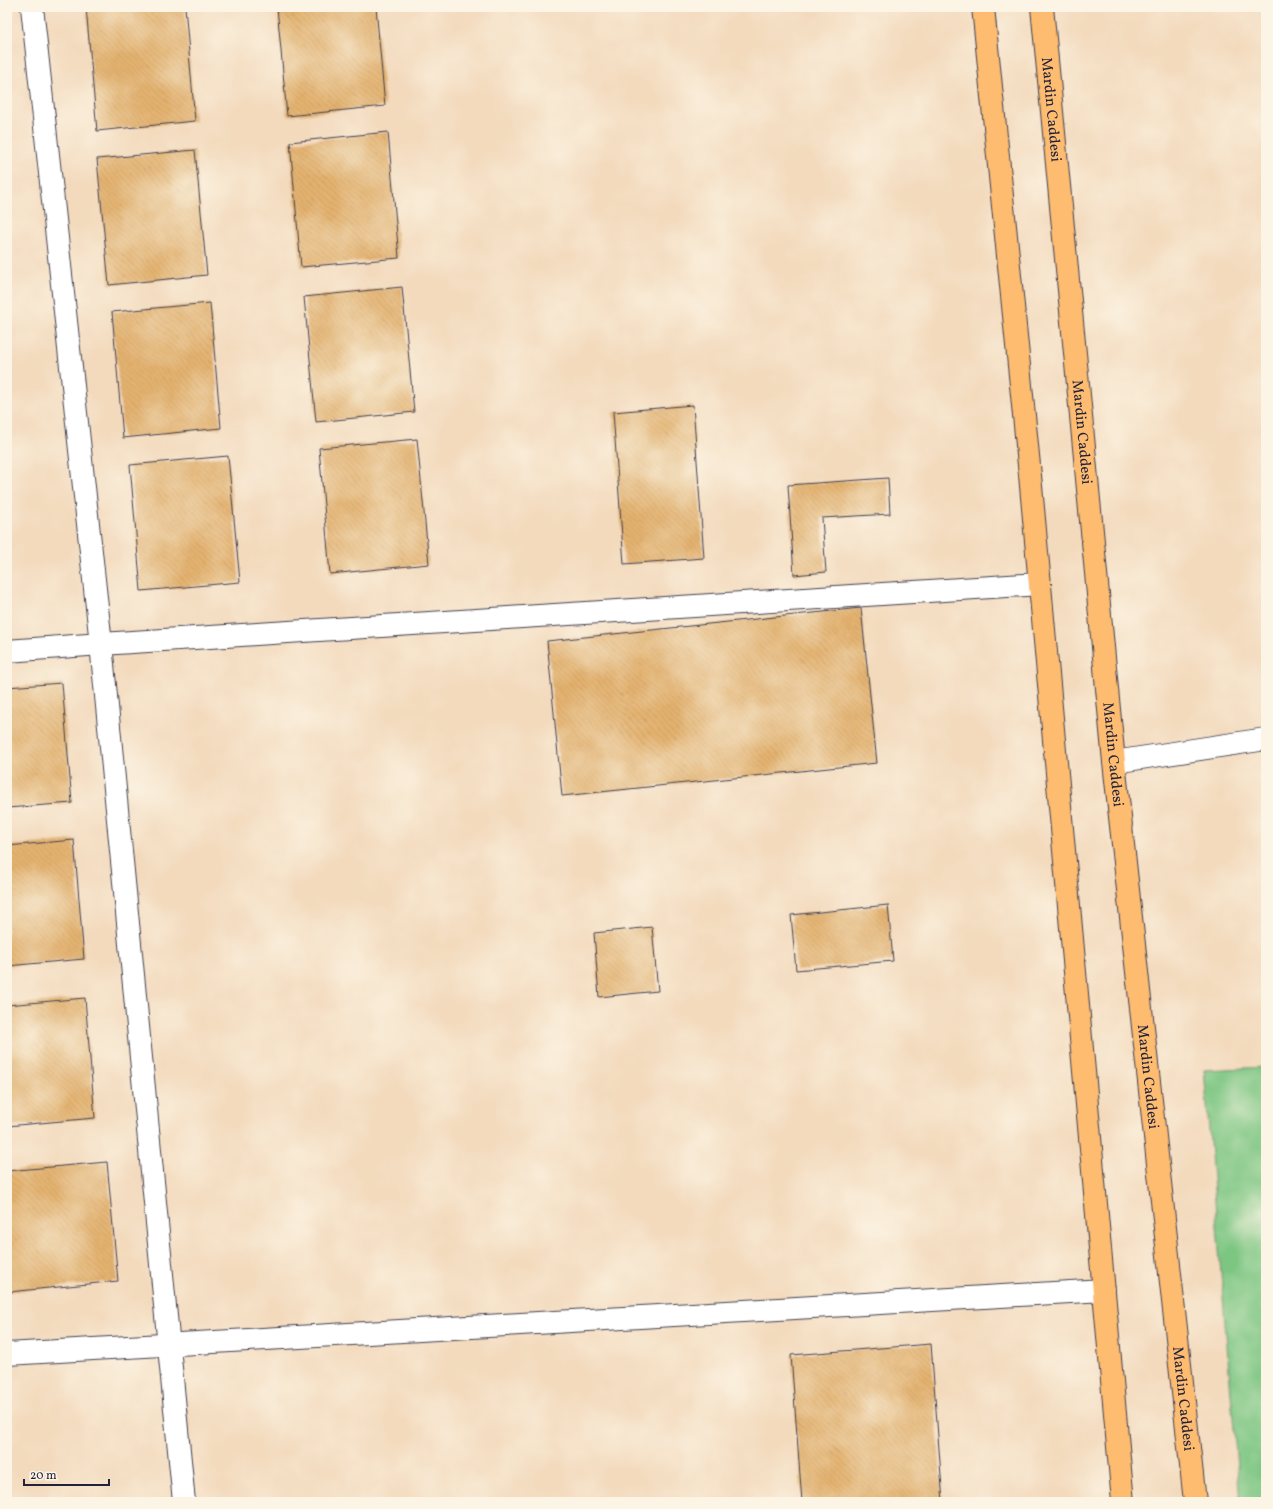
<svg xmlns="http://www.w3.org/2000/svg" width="1273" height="1509" viewBox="0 0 1273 1509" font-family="Vollkorn,serif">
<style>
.green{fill:#7dc682;stroke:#50745e}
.building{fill:url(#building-back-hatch)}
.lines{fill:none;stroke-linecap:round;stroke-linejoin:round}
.minor-casing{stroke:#413e4e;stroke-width:24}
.highway-casing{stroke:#413e4e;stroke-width:24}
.minor{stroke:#fff;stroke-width:22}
.highway{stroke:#fdbc70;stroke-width:22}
.labels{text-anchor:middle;stroke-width:3;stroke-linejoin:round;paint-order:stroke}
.street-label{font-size:15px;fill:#22223b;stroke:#fcf5e5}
</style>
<defs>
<pattern id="building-back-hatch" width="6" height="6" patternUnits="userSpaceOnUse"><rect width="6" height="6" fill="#e4b270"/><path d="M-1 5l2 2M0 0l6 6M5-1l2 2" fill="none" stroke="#c39962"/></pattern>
</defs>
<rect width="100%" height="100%" fill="#fcf5e5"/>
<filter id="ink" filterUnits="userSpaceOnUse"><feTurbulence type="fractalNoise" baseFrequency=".025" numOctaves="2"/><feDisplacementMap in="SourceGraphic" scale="8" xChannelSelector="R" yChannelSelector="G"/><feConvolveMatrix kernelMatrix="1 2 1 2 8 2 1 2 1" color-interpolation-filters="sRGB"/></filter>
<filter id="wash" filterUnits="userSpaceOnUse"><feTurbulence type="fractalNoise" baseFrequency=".012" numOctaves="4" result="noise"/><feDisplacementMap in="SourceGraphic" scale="16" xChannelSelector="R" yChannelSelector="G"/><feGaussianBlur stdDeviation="0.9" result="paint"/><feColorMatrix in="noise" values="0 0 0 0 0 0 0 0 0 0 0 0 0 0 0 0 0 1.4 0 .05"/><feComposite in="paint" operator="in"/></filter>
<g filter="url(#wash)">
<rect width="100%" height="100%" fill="#f3dabd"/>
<path class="green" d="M1266,1067v435h-26l-36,-432z"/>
<g id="blocks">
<g class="building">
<path d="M86,7h99l10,114 -98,10z"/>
<path d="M277,7h99l9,99 -98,10z"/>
<path d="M388,132l11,126 -98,9 -11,-125z"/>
<path d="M195,150l12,125 -98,10 -12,-126z"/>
<path d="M402,287l12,125 -98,10 -12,-125z"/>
<path d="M210,303l11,125 -98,10 -11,-126z"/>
<path d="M693,405l11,153 -80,6 -11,-152z"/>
<path d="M417,439l12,125 -99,10 -11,-126z"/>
<path d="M228,456l12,126 -99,9 -11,-126z"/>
<path d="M888,478l2,36 -68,4 4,54 -32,3 -6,-90z"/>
<path d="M861,608l16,155 -315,33 -15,-155z"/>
<path d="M62,683l10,120 -65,5v-121z"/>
<path d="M74,840l10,119 -77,7v-120z"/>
<path d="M888,905l5,56 -97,9 -5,-55z"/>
<path d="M652,927l6,64 -59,6 -5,-64z"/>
<path d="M85,998l10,120 -88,8v-121z"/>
<path d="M107,1162l11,119 -109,11 -2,-121z"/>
<path d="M931,1344l12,158h-141l-11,-147z"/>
</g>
</g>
</g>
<g filter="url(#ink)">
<use href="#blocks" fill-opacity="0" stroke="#413e4e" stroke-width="1"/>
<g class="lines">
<defs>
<g id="minor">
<path d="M32,7l69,637 83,858"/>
<path d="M7,651l94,-7 939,-60"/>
<path d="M1114,762l152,-23"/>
<path d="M7,1354l1097,-64"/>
</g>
<g id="highway">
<path d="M983,7l47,468 93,1027"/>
<path id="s1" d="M1042,7l72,755 81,740"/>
</g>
</defs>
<use href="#minor" class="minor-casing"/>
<use href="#highway" class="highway-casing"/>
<use href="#minor" class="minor"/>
<use href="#highway" class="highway"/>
</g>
</g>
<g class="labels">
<g class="street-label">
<text dy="5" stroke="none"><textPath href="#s1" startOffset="103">Mardin Caddesi</textPath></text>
<text dy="5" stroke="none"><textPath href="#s1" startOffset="427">Mardin Caddesi</textPath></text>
<text dy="5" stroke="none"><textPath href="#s1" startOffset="751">Mardin Caddesi</textPath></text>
<text dy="5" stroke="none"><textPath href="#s1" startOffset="1075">Mardin Caddesi</textPath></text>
<text dy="5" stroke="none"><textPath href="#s1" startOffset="1399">Mardin Caddesi</textPath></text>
</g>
</g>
<rect width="1273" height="1509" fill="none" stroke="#fcf5e5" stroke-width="24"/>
<path d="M24 1479v6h85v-6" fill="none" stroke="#22223b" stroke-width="2"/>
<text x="30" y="1479" font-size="12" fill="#22223b" stroke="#fcf5e5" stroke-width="3" paint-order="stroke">20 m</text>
</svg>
